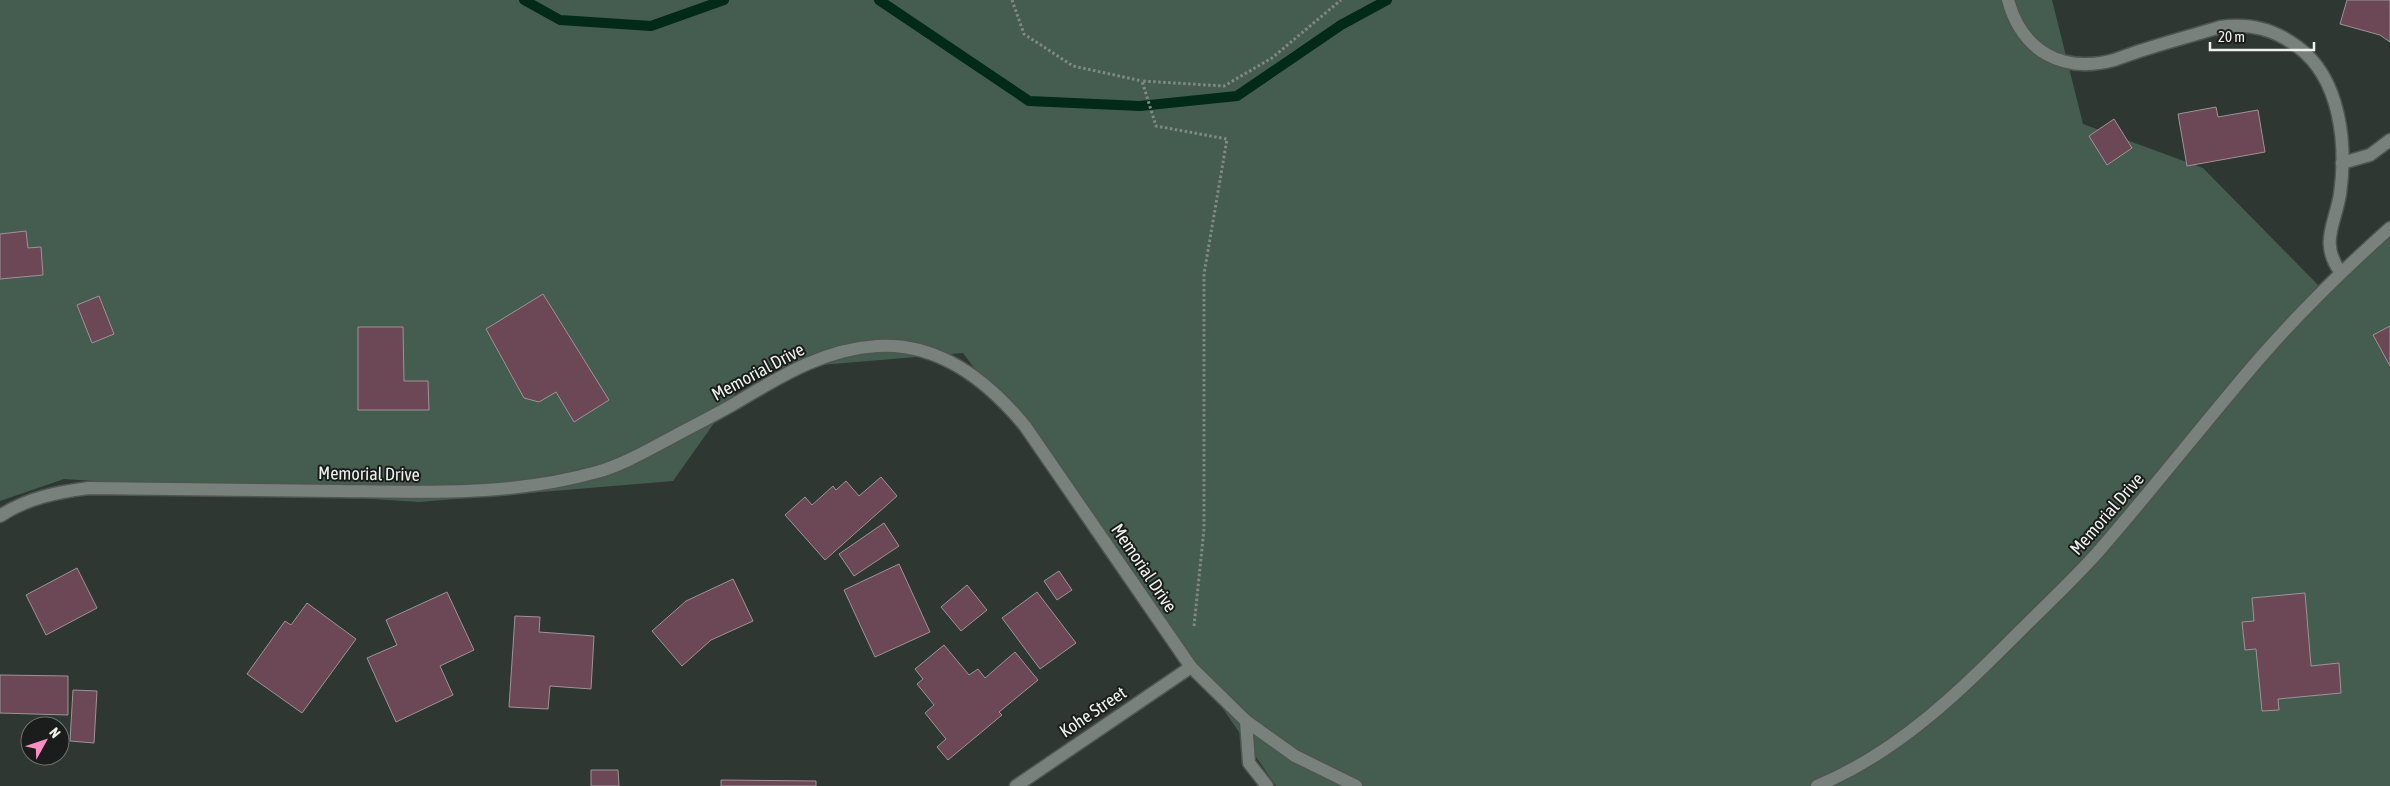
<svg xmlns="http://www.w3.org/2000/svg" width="2390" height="786" viewBox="0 0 2390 786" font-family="'Asap Condensed',sans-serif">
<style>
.green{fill:#445d50}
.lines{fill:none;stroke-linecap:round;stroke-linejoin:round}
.stream{stroke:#012a19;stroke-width:10}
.building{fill:#6c4756;stroke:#9e9397}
.service-casing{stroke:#4f5551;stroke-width:15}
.minor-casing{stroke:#4f5551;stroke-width:15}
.path{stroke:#828985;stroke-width:3;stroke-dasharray:2.5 2.5;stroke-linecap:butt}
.service{stroke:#78817c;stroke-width:12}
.minor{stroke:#78817c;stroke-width:12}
.labels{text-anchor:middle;stroke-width:4;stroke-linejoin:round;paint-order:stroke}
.street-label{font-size:18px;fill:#edf2ef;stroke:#1a1d1b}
</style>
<rect width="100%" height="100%" fill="#2f3732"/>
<path class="green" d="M0,0h2052l31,124 120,44 120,122 67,-52v548h-1114l-85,-124 -228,-309 -212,18 -78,110 -254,21 -355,-23 -64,22z"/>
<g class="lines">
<g class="stream">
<path d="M524,0l36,20 91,6 73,-26"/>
<path d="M879,0l150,101 111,5 97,-10 104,-71 46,-25"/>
</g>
</g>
<g class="building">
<path d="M2347,0h43v42l-10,-7 -40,-11z"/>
<path d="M2216,107l2,10 40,-7 7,42 -78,14 -9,-52z"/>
<path d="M2114,119l18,29 -25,17 -18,-29z"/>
<path d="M26,231l2,17 13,-1 2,28 -43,4v-45z"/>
<path d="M543,294l66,106 -35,22 -18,-30 -17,10 -15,-4 -38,-69z"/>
<path d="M99,296l15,38 -22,9 -15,-38z"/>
<path d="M2390,326v40l-17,-31z"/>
<path d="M358,327h45l1,54h24l1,29h-71z"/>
<path d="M881,477l16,19 -72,64 -40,-45 20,-18 7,8 21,-19 3,4 10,-9 13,15z"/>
<path d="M884,523l15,23 -45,30 -15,-22z"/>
<path d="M899,564l31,68 -55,25 -31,-67z"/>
<path d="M77,568l20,40 -51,27 -20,-40z"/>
<path d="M1059,571l13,19 -15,10 -13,-19z"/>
<path d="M733,579l20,42 -42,19 -29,26 -30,-35 34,-30z"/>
<path d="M967,585l20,25 -26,21 -20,-24z"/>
<path d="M447,592l27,58 -34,16 13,29 -57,27 -29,-64 30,-13 -11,-25z"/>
<path d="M1037,592l39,51 -36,26 -38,-51z"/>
<path d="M2305,593l6,73 28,-3 2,30 -63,6 1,11 -17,1 -6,-62 -11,1 -3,-28 12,-1 -2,-23z"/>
<path d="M307,603l49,36 -54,74 -55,-39 38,-53 6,4z"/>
<path d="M515,616l25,1 -1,15 55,4 -3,53 -41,-3 -2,23 -39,-2z"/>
<path d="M944,645l25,30 9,-6 7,9 30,-26 23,28 -39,32 3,3 -54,45 -11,-13 9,-8 -21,-26 9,-8 -17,-21 6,-5 -8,-10z"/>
<path d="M0,675l68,1v39l-68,-2z"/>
<path d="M73,690l24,1 -3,52 -24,-2z"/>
<path d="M591,770h27l1,16h-28z"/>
<path d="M721,780l95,1v5h-95z"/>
</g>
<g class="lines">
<defs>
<g id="service">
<path d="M2008,0c14,51 54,74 106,60 9,-3 19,-7 29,-10 25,-8 51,-15 77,-23 30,-4 54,2 78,20 43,32 49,98 42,147 -5,31 -21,49 1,79"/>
<path d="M2342,163l28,-8 20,-15"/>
</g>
<g id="minor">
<path d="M0,516c27,-18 58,-24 89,-28 83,1 166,2 250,3 87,1 173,5 258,-19 25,-7 49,-21 72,-33 25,-14 51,-26 75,-41 42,-25 83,-49 133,-52 62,-4 111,35 148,80l166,241 55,54 49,35 61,30"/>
<path d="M1246,721l3,42 18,23"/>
<path d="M1016,786l175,-119"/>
<path d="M1817,786c82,-34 143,-95 204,-156 26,-26 53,-51 77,-78 55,-63 106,-129 161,-193 40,-46 85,-90 131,-131"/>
</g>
</defs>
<use href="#service" class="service-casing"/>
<use href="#minor" class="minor-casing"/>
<g class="path">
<path d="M1012,0l12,34 49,32 69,15"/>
<path d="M1194,626l10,-97v-255l23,-135 -71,-13 -14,-45 82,5 48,-28 69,-58"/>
</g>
<use href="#service" class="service"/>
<use href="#minor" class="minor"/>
</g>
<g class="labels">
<g class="street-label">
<text transform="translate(758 372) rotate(-28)" y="6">Memorial Drive</text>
<text transform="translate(369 474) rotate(1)" y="6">Memorial Drive</text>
<text transform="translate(2107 514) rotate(-49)" y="6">Memorial Drive</text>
<text transform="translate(1144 568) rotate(56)" y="6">Memorial Drive</text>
<text transform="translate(1093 712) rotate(-34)" y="6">Kohe Street</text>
</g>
</g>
<g transform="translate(45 741) rotate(50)"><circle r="24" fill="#1a1d1b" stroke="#6e7270"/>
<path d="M0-4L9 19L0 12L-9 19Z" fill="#fd8ebf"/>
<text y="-8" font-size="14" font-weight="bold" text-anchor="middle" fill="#edf2ef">N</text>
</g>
<path d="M2210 42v8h104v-8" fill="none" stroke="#edf2ef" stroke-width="2.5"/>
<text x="2218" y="42" font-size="15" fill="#edf2ef" stroke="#1a1d1b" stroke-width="4" paint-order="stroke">20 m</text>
</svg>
